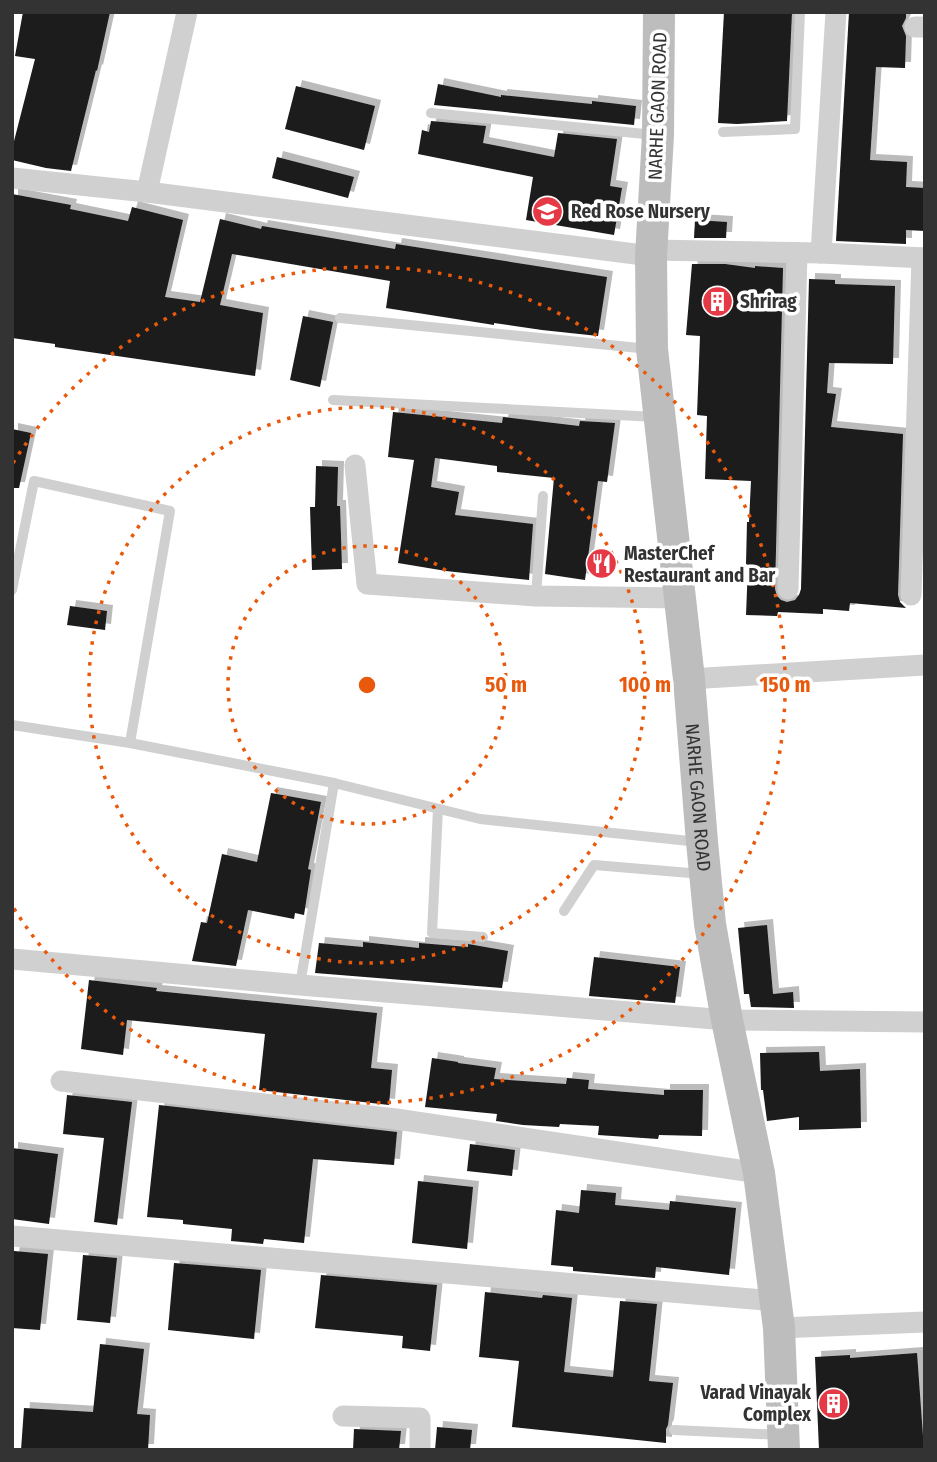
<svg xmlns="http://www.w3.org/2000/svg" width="937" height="1462" viewBox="0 0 937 1462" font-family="'Fira Sans Condensed',sans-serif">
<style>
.building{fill:#1a1a1a;filter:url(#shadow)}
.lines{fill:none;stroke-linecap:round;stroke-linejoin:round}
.lane{stroke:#d0d0d0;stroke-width:10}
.street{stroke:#d0d0d0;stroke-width:21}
.secondary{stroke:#bdbdbd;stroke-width:32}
.ring{fill:none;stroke:#e8590c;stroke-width:3.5;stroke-dasharray:3.5 7}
.labels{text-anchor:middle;stroke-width:7;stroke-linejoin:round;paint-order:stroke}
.street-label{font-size:19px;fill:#333;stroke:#fff}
.poi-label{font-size:19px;font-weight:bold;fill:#333;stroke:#fff;text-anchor:start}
.centre{fill:#e8590c;stroke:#fff;stroke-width:3.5}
.ring-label{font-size:21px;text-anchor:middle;font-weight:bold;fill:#e8590c;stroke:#fff;stroke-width:7;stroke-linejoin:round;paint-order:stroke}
</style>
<defs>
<filter id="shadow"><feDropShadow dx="6" dy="-6" stdDeviation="0" flood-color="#0004"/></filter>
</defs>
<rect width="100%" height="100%" fill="#fff"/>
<g class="building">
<path d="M23,12h87l-13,59 -1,-1 -25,101 -25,-3 -34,-8v-11l23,-90 -20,-3z"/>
<path d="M724,12h68l-5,109 -50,3 -19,-1z"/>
<path d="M849,12h57v6l-4,8 4,10 -1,32 -29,-1 -6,93 37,2 -1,25 19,1v43l-19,-1v14l-70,-3z"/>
<path d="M438,84l63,13v-2l91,9v-3l44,5 -2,19 -200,-20z"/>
<path d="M296,86l79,20 -11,44 -79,-21z"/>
<path d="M431,121l55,5 -3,17 71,14 4,-24 59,6 -7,47 12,2 -8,47 -88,-15 7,-43 -115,-23 4,-24 7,2z"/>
<path d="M277,157l77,20 -6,21 -76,-20z"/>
<path d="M12,194l59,11 -1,4 58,12 4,-14 51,13 -18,77 35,5 20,-83 41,10 1,-3 133,23 1,-5 211,33 -9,59 -56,-6 -48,-7v2l-108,-17 4,-27 -158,-27 -12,51 43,8 -8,63 -200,-29v-3l-43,-6z"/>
<path d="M695,220l32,2 -1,16h-32z"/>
<path d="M692,264h33l30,4v-2l28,2 -8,321 2,7 4,4 6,2 8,-2 4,-5 2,-6 8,-310 26,1v4l60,2 -2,78 -64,-1 -2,30 9,1 -5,33 72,7 -5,161 2,7 6,6 -56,-5 -1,8 -26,-2v5l-45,-2 -1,4 -31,-1 2,-50 -2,-1 1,-42h2l2,-41 -46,-2 2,-63 -10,-1 3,-79 -14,-1z"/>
<path d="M303,316l30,6 -13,65 -30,-7z"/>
<path d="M393,412l109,11 1,-6 76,9 1,-5 35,2 -8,59 -9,-1 -13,99 -40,-6 9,-96 -57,-6v-6l-62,-8 -4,29 28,5 -4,23 78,9 -4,56 -83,-9 -48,-8 16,-103 -26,-3z"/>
<path d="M12,429l19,4 -12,55h-7z"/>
<path d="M316,466l22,1 -1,39h3l2,63 -30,1 -2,-63h5z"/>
<path d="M70,606l37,5 -2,19 -38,-5z"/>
<path d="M271,793l50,9 -13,67 3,1 -7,45 -9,-2 -1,6 -46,-9 -12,56 -44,-5 9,-39 6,1 15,-69 35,8z"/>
<path d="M767,925l6,69 20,-2 1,16 -43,-1 -2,-13h-5l-6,-66z"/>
<path d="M363,942l56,6v-5l49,4v-3l40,7 -6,37 -187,-15 4,-30 44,4z"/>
<path d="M594,957l86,10 -5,36 -86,-7z"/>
<path d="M89,980l68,8 -1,3 221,22 -6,55 21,2 -3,35 -130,-15 6,-56 -138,-14 -4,35 -42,-6z"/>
<path d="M819,1052l1,19 40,-2 1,59 -62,2v-13l-32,4 -4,-31h-2l-1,-37z"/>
<path d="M432,1058l26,4v1l38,5 -2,11 72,5 1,-6 22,2 -1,9 76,6v-5h39l-1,46 -43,-1 -1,4 -60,-4 1,-9 -39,-2 -1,3 -36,-2 -27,-4 1,-7 -72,-7z"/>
<path d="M67,1095l65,7 -15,123 -23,-3 10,-84 -41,-4z"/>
<path d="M159,1105l238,27 -3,33 -81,-6 -9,84 -40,-4 -1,5 -32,-3 1,-12 -49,-5v-4l-36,-3z"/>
<path d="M470,1144l45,6 -3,26 -45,-5z"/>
<path d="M12,1148l46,6 -9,70 -37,-5z"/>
<path d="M418,1181l55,6 -6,62 -55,-6z"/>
<path d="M581,1190l35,3 -1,12 54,5 1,-9 66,7 -7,67 -73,-8 -1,11 -82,-7v-4l-22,-2 5,-55 23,3z"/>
<path d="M14,1251l34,3 -8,76 -28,-2v-62z"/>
<path d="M83,1255l34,3 -7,65 -33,-3z"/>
<path d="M174,1263l87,7 -7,69 -86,-9z"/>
<path d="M321,1275l116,10 -7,66 -28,-3 1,-12 -88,-8z"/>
<path d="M485,1292l57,6 1,-3 29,3 -8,74 49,5 7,-76 37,3 -8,77 24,2 -5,42 -2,4v14l-154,-16 7,-66 -40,-4z"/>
<path d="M100,1344l44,5 -7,65 13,1 -2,35h-127l3,-42 69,4z"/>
<path d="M917,1353l7,97h-105l-4,-93 35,-2v3z"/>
<path d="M437,1427l35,3 -2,20h-35z"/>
<path d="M354,1429l47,2 -2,19h-46z"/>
</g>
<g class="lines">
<g class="lane">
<path d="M431,113l224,22"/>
<path d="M723,132l72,-3 5,-117"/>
<path d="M340,318l309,31"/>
<path d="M333,400l323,17"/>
<path d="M12,590l22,-109 136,30 -40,232 -118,-18"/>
<path d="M536,596l7,-100"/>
<path d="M130,743l204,40 146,36 219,23"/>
<path d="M438,809l-6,124 51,4"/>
<path d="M564,911l30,-46 108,9"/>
<path d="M300,985l34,-202"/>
<path d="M674,1430l107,5"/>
</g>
<g class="street">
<path d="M915,27h10"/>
<path d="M12,178l135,14 504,64"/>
<path d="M147,192l40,-180"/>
<path d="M651,250l170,3 104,5"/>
<path d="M821,253l15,-241"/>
<path d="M355,465l12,119 169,12 145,2"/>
<path d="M788,589l9,-336"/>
<path d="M911,595l11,-337"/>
<path d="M689,679l236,-14"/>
<path d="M12,959l288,26 427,35 198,2"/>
<path d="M61,1081l335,38 363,54"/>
<path d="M12,1236l764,65"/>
<path d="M779,1328l146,-6"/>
<path d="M343,1416l77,2v32"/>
</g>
<path class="secondary" id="s1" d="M659,12l-1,123 -7,121 1,93 37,330 13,163 8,82 17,96 32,153 20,155 5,122"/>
</g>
<g class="ring">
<circle cx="367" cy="685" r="139"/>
<circle cx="367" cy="685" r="278"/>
<path d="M13 463A418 418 0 1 1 13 907"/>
</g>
<defs>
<symbol id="school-disc" viewBox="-11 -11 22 22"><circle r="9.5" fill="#e63946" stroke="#fff"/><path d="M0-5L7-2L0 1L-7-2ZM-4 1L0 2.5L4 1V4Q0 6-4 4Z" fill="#fff"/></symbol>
<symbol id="building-disc" viewBox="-11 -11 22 22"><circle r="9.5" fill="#e63946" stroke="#fff"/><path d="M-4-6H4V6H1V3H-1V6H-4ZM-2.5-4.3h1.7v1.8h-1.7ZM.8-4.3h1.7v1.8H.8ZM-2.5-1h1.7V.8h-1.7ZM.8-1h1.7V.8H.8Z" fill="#fff"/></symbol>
<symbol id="restaurant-disc" viewBox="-11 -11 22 22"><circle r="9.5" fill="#e63946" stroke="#fff"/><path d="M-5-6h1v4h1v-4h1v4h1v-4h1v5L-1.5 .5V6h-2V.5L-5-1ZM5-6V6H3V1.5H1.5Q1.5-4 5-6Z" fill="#fff"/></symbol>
</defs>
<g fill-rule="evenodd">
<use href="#school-disc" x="530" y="194" width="35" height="35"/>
<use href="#building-disc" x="700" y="284" width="35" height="35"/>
<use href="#restaurant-disc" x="584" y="546" width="35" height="35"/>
<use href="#building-disc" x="816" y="1386" width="35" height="35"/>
</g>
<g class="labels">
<g class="street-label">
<text transform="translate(657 106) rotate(-88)" y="7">NARHE GAON ROAD</text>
<text dy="7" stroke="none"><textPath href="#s1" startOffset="788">NARHE GAON ROAD</textPath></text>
</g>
<g class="poi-label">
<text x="571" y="218">Red Rose Nursery</text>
<text x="740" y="308">Shrirag</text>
<text x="624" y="560">MasterChef<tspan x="624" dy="22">Restaurant and Bar</tspan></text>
<text x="811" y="1399" text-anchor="end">Varad Vinayak<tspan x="811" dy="22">Complex</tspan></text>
</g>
</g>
<circle cx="367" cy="685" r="10" class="centre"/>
<g class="ring-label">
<text x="506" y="692">50 m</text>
<text x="645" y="692">100 m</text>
<text x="785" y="692">150 m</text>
</g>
<rect width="937" height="1462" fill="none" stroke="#333333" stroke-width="28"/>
</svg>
